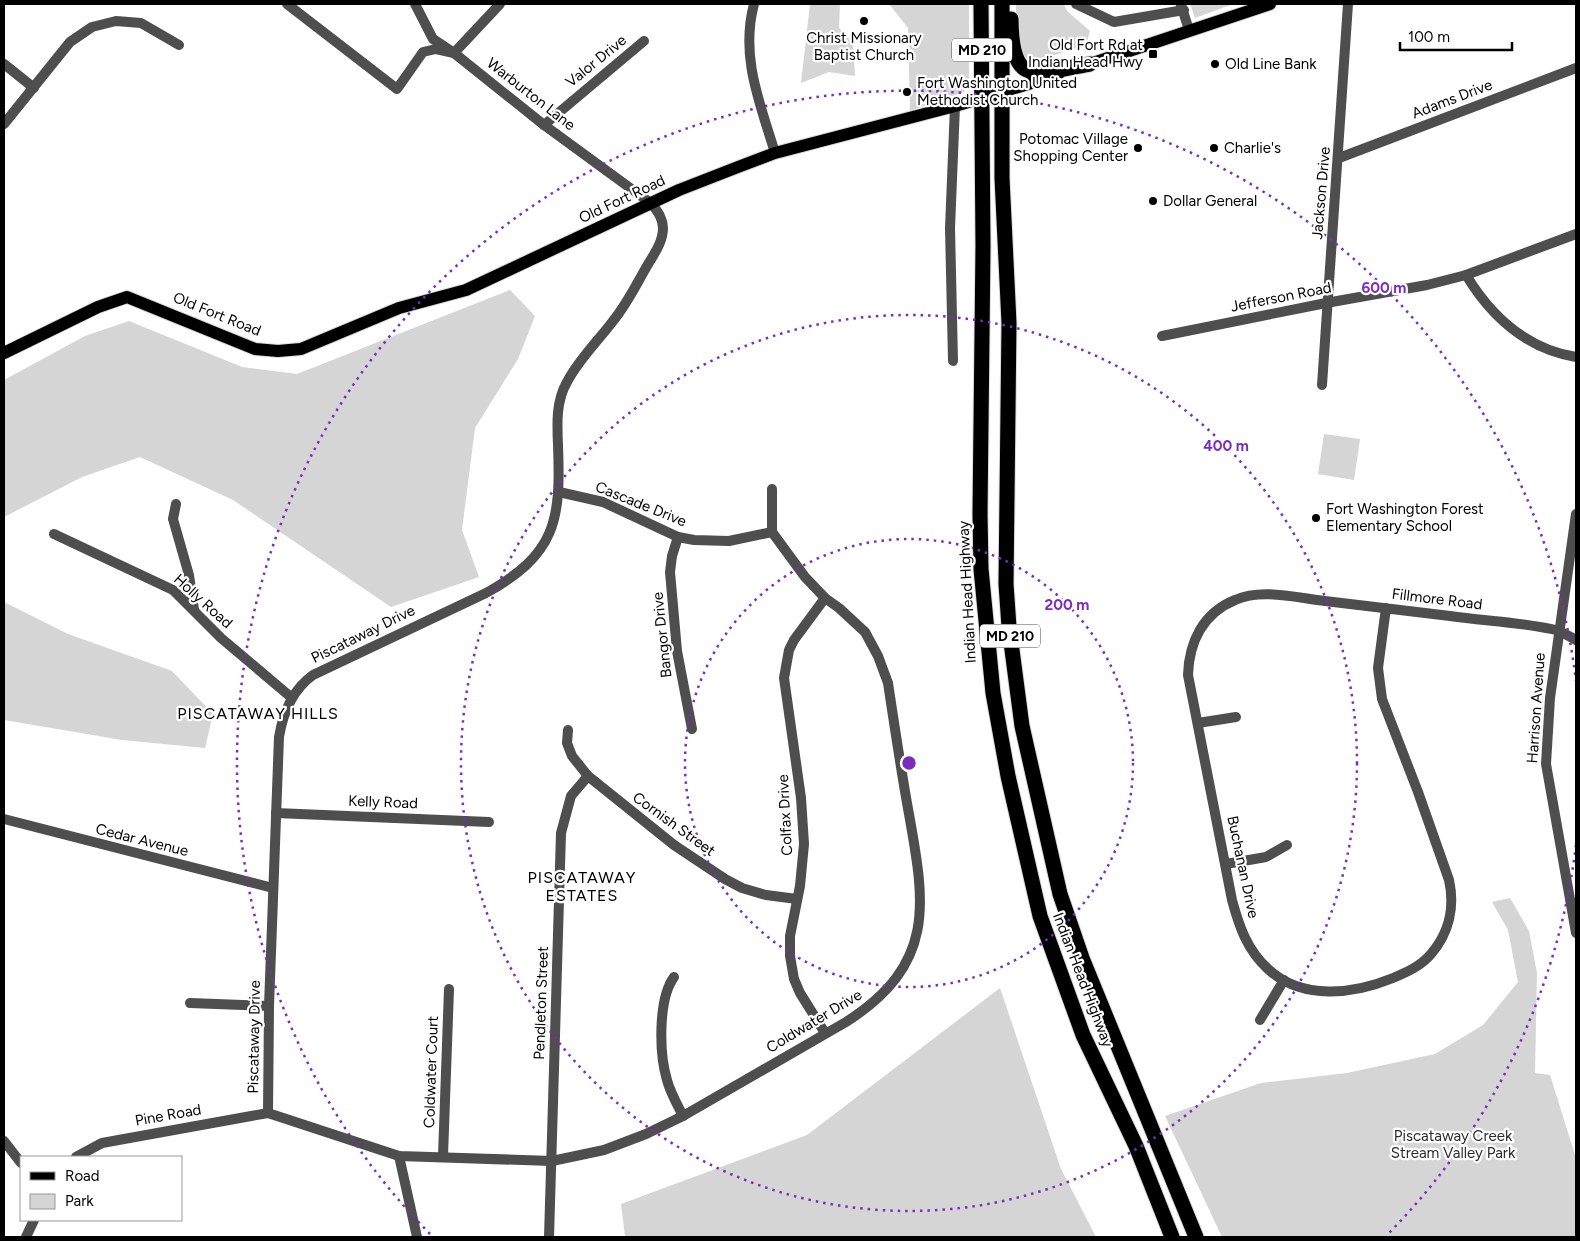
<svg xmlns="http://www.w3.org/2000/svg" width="1580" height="1241" viewBox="0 0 1580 1241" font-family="Figtree,sans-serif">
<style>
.green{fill:#d5d5d5}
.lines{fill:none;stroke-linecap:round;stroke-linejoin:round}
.major-casing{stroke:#dbdbdb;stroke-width:14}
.highway-casing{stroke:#dbdbdb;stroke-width:17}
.minor{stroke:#4e4e4e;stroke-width:10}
.major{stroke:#000;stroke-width:12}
.highway{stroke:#000;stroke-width:15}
.ring{fill:none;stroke:#7b2cbf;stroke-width:2.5;stroke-dasharray:2.5 5}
.poi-dot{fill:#000;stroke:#fff;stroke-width:2}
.labels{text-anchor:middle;stroke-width:4.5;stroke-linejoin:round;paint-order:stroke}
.shield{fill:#fff;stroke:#4c4c4c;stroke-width:1}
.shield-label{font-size:14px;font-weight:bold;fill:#000}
.poi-label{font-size:15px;fill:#000;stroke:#fff;text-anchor:start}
.street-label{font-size:15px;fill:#000;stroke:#fff}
.park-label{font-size:15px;fill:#2c2c2c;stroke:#fff}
.neighbourhood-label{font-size:16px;letter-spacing:1px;fill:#000;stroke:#fff}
.centre{fill:#7b2cbf;stroke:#fff;stroke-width:2.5}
.ring-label{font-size:15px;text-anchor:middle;font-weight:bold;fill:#7b2cbf;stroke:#fff;stroke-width:4.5;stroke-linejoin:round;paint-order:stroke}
</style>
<rect width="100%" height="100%" fill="#fff"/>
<g class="green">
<path d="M810,4h30l-1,24 14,15 2,33 -26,-4 -28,11z"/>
<path d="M889,4h80v77l-5,11 -54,19 -2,-83z"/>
<path d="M1016,4h48l3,7 23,20 -4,14 -53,17c-19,-7 -17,-41 -17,-58z"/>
<path d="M1190,4h43l-38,14z"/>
<path d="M510,290l25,26 -17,43 -43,69 -13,102 17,47 -88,30 -158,-107 -93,-43 -58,20 -78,40v-137l81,-44 44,-15 113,46 55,7z"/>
<path d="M1324,434l36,5 -6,41 -36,-6z"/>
<path d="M4,602l64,32 104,37 41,43 -8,34 -83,-8 -118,-20z"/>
<path d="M1510,898l19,33 8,42 -2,100 15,2 26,83v79h-354l-57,-121 96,-33 86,-10 88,-19 48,-29 35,-43 -10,-52 -16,-28z"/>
<path d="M1000,988l61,181 35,68h-471l-4,-33 186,-69z"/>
</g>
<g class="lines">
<defs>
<g id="major">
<path d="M1081,67l189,-63"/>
<path d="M4,353l94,-46 29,-10 128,52 23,2 23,-2 98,-41 67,-18 213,-100 59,-23 37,-14 180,-47 103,-31"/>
</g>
<g id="highway">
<path d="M981,4l2,242 -3,268 1,55 12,124 15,83 32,140 43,119 53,111 36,91"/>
<path d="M1002,4v174l7,145 -3,261 3,43 13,99 38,168 22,64 114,279"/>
<path d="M1011,19c1,71 25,54 79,45"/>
</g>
</defs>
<use href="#major" class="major-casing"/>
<use href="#highway" class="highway-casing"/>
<g class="minor">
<path d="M287,4l110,85 26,-37 13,-3 18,4 90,72 108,79c5,7 11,14 11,24 0,14 -9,26 -16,38 -11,19 -20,38 -34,55 -15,20 -34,38 -46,61 -11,19 -10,41 -9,63 3,76 -2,109 -72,148l-173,82c-21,15 -30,38 -34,62l-10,269 -1,107 131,43 153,5 52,-11 42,-16 37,-18 163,-94c94,-60 78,-123 61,-219 -7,-40 -13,-80 -19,-120l-10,-27 -13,-24 -26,-24 -14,-10 -20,-21 -33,-45v-43"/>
<path d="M415,4l18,35 21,14 46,-49"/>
<path d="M754,4c-14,53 6,99 21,149"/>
<path d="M1076,4l38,18 70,-12"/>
<path d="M1181,5l8,25"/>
<path d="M4,64l30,24"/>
<path d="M4,124l66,-82 22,-15 24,-6 25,2 38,22"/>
<path d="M544,125l100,-84"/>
<path d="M1339,158l237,-90"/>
<path d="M1466,275c25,41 61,74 110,82"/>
<path d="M1162,336l164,-33 101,-18 39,-10 110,-41"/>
<path d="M953,361l-3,-133 5,-122"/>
<path d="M1322,385l26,-381"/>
<path d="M559,492l44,10 75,35 16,3 35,1 43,-9"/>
<path d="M176,504l-3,15 16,56 5,35"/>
<path d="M1576,514l-26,184 -4,66 30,169"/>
<path d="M54,534l119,56 48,48 71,60"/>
<path d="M678,537l-6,19 -2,16 7,79 15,78"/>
<path d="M825,598l-31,42 -5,10 -5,28 17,120 3,46 -4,42 -10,50v20l4,23 6,14 25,40"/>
<path d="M1386,608l-8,60 4,31 36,93 31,88c6,27 0,53 -18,74 -10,12 -24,18 -38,24 -39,16 -91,23 -125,-9 -21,-19 -29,-43 -36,-69l-44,-225c1,-33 15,-62 47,-75 27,-12 62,-2 90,1 42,5 84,10 125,15 35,5 71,6 106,14 7,2 14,7 20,10"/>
<path d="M1198,723l38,-6"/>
<path d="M568,730l-1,13 5,13 16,20 86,69 51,34 17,9 24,7 31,4"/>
<path d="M276,813l213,9"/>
<path d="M4,819l269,69"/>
<path d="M1226,864l40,-7 21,-12"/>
<path d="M674,977c-16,22 -15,76 -7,103 3,12 10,24 16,36"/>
<path d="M190,1003l79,3"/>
<path d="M1260,1020l24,-40"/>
<path d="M4,1141l17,22"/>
<path d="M399,1156l18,81"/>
<path d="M443,1156l6,-167"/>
<path d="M76,1157l26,-14 166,-30"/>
<path d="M26,1237l8,-17"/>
<path d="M549,1237l12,-404 10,-37 17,-20"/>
</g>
<use href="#major" class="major"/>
<use href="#highway" class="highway"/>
</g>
<g class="ring">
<circle cx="909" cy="763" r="224"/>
<circle cx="909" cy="763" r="448"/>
<path d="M1576 845A672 672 0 0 1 1388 1234M430 1234A672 672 0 1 1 1576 681"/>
</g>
<g class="poi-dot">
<circle cx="864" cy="21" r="5"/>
<rect x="1148" y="49" width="10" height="10" rx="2.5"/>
<circle cx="1215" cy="64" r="5"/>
<circle cx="907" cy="92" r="5"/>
<circle cx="1138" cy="148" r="5"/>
<circle cx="1214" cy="148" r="5"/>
<circle cx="1153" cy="201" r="5"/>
<circle cx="1316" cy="518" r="5"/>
</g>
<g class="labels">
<g class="shield">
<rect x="952" y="38.5" width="60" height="23" rx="4"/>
<rect x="980" y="624.5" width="60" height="23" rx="4"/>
</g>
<g class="shield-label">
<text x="982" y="55">MD 210</text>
<text x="1010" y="641">MD 210</text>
</g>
<g class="poi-label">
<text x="864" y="43" text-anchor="middle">Christ Missionary<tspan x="864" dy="17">Baptist Church</tspan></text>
<text x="1143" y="50" text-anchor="end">Old Fort Rd at<tspan x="1143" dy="17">Indian Head Hwy</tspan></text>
<text x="1225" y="69">Old Line Bank</text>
<text x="917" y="88">Fort Washington United<tspan x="917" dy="17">Methodist Church</tspan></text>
<text x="1128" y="144" text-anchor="end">Potomac Village<tspan x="1128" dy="17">Shopping Center</tspan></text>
<text x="1224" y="153">Charlie's</text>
<text x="1163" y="206">Dollar General</text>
<text x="1326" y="514">Fort Washington Forest<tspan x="1326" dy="17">Elementary School</tspan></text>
</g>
<g class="street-label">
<text transform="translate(596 61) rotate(-39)" y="5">Valor Drive</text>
<text transform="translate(531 94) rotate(38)" y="5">Warburton Lane</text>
<text transform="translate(1452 99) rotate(-21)" y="5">Adams Drive</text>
<text transform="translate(1321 193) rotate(-85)" y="5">Jackson Drive</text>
<text transform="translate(622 199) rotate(-25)" y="5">Old Fort Road</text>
<text transform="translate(1281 297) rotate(-11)" y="5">Jefferson Road</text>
<text transform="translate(217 314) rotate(22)" y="5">Old Fort Road</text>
<text transform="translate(641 504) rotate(22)" y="5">Cascade Drive</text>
<text transform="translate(967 592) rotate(-93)" y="5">Indian Head Highway</text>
<text transform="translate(1437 599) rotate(7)" y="5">Fillmore Road</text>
<text transform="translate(203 601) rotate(42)" y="5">Holly Road</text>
<text transform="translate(363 634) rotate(-26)" y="5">Piscataway Drive</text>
<text transform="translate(662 635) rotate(-96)" y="5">Bangor Drive</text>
<text transform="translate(1536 708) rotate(-86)" y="5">Harrison Avenue</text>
<text transform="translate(383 802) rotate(2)" y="5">Kelly Road</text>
<text transform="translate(785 815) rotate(-93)" y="5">Colfax Drive</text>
<text transform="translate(674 824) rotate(36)" y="5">Cornish Street</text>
<text transform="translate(142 840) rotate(14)" y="5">Cedar Avenue</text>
<text transform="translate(1243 867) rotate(78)" y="5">Buchanan Drive</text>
<text transform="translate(1083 980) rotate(69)" y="5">Indian Head Highway</text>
<text transform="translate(541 1003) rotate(-88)" y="5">Pendleton Street</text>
<text transform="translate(814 1021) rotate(-31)" y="5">Coldwater Drive</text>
<text transform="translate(254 1037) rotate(-89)" y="5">Piscataway Drive</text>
<text transform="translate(431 1072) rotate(-88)" y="5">Coldwater Court</text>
<text transform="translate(168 1115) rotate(-10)" y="5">Pine Road</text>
</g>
<g class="park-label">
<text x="1453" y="1141">Piscataway Creek<tspan x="1453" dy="17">Stream Valley Park</tspan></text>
</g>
<g class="neighbourhood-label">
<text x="258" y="719">PISCATAWAY HILLS</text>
<text x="582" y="883">PISCATAWAY<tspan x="582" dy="18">ESTATES</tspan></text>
</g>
</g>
<circle cx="909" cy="763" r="8" class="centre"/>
<g class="ring-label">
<text x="1384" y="293">600 m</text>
<text x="1226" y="451">400 m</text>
<text x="1067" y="610">200 m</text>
</g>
<rect width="1580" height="1241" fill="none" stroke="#000000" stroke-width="10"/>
<rect x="20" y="1156" width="162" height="65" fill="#ffffff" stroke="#999999"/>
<rect x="30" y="1172" width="25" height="8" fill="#000000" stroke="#999999"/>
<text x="65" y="1181" font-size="15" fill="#000000">Road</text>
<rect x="30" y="1194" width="25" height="15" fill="#d5d5d5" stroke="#999999"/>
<text x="65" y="1206" font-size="15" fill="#000000">Park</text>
<path d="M1400 42v8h112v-8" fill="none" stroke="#000000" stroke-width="2.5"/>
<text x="1408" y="42" font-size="15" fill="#000000" stroke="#ffffff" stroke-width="4" paint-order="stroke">100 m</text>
</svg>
